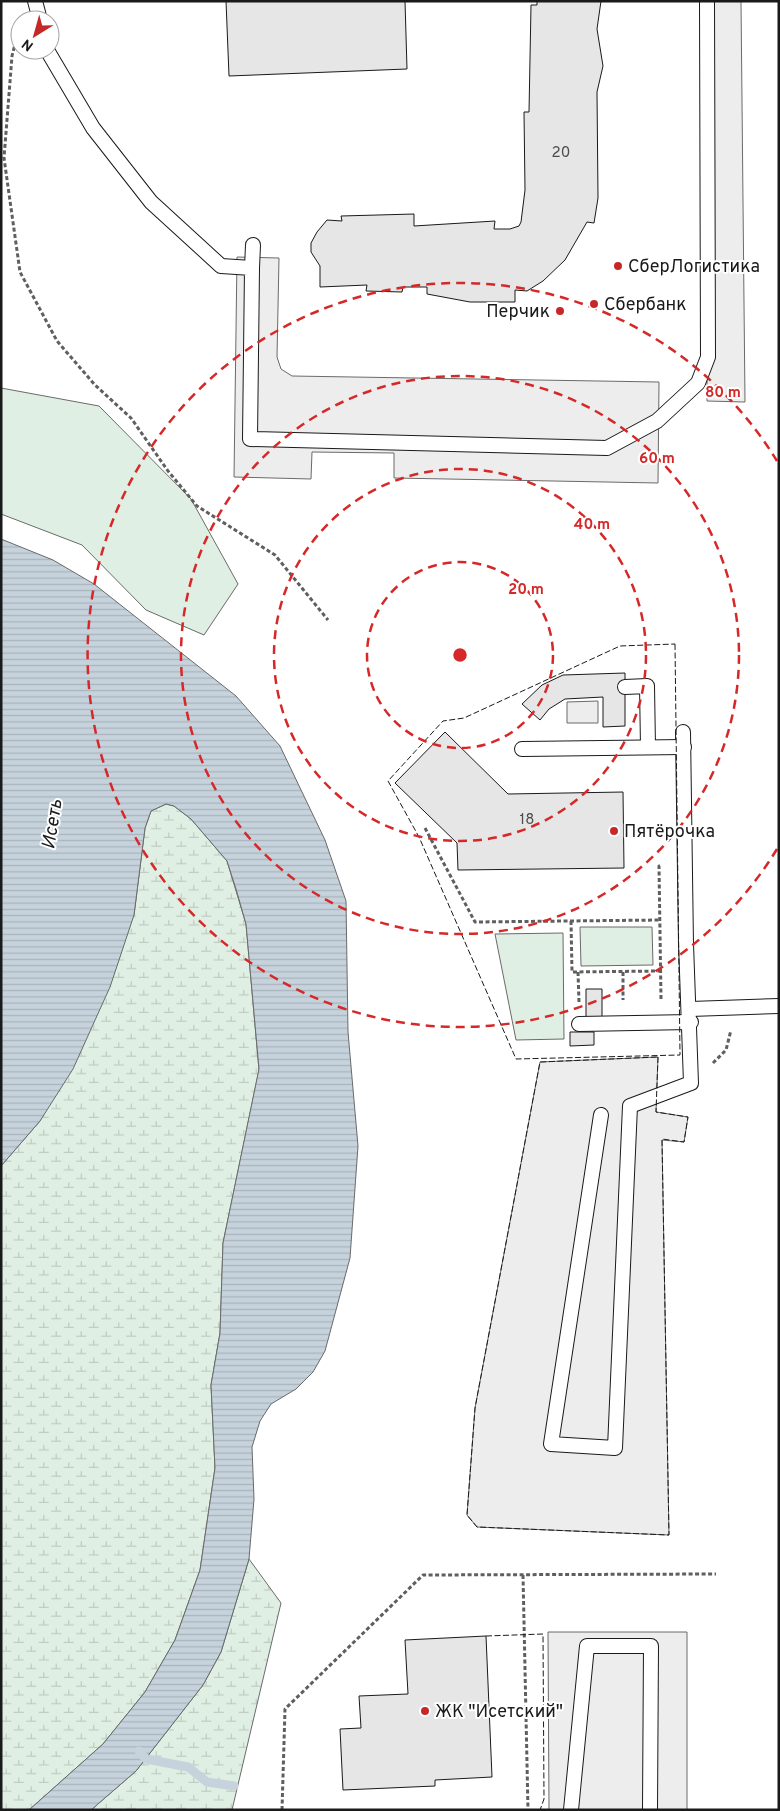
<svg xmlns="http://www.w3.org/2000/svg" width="780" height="1811" viewBox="0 0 780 1811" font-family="Overpass,sans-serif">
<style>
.green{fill:#e0efe3;stroke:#6a6a6a}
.wetland{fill:url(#wetland-marsh);stroke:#6a6a6a}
.parking{fill:#ededed;stroke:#6a6a6a}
.water{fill:url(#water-rules);stroke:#6a6a6a}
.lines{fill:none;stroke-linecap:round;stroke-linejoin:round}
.stream{stroke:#c6d2dc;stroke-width:9}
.building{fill:#e6e6e6;stroke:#1a1a1a}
.lane-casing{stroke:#1a1a1a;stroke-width:16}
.path{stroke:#5f5f5f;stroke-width:3;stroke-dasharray:4 2.5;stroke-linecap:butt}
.lane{stroke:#fff;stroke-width:14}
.fence{stroke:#1a1a1a;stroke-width:1;stroke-dasharray:6 2.5;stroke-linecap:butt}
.ring{fill:none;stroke:#d62828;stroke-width:2.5;stroke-dasharray:9 6}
.poi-dot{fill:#c62828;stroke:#fff;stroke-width:2}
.labels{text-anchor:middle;stroke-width:4;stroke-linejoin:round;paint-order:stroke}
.number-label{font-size:15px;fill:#4d4d4d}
.poi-label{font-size:18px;fill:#1a1a1a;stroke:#fff;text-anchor:start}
.water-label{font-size:19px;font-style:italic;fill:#1a1a1a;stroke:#fff}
.centre{fill:#d62828;stroke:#fff;stroke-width:2.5}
.ring-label{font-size:15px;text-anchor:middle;font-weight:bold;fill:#d62828;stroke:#fff;stroke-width:4;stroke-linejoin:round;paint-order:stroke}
</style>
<defs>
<pattern id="wetland-marsh" width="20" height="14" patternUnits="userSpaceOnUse" patternTransform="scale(1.25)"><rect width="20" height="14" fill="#e0efe3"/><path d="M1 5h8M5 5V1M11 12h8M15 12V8" fill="none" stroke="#c0ccc2"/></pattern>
<pattern id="water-rules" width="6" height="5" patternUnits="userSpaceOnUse" patternTransform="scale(1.25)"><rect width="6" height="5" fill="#c6d2dc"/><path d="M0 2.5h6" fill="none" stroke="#aab4bc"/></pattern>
</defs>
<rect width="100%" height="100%" fill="#fff"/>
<g class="green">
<path d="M1,388l98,18 92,93 47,85 -34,51 -58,-25 -64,-65 -81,-31z"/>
<path d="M580,927h72l1,38 -72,1z"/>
<path d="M563,933l1,106 -48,1 -21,-106z"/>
</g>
<g class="wetland">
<path d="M166,804l8,2 17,13 36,42 19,63 13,146 -36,173 -3,90 -9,52 4,83 -15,102 -25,70 -30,52 -42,52 -74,66h-28v-644l39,-45 94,-206 11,-87 6,-17z"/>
<path d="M249,1559l32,44 -49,207h-141l45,-39 67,-86 18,-33z"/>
</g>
<g class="parking">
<path d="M707,1h34l4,401 -38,-1z"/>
<path d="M237,257l42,1 -2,99 4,12 11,7 367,6 -1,101 -264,-5v-25l-82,-1 -1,27 -77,-2z"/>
<path d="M598,701v22h-31v-21z"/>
<path d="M658,1057l-2,55 32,5 -4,25 -22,-2 7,395 -192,-8 -10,-12 8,-107 65,-346z"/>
<path d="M548,1632h139v178h-138z"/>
</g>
<path class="water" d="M1,539l52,21 41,24 142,112 44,50 45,94 21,61 2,131 10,114 -8,112 -25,93 -12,21 -17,17 -25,15 -11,17 -8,26 2,52 -5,60 -28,93 -18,33 -67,86 -45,39h-62l74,-66 42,-52 30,-52 25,-70 15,-102 -4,-83 9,-52 3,-90 36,-174 -13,-145 -10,-35 -9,-28 -36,-42 -17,-13 -8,-2 -15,7 -6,17 -11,87 -24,72 -37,82 -33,52 -39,45z"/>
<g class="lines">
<path class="stream" d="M139,1751l7,8 42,8 19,15 27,4"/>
</g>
<g class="building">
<path d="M226,1h179l2,68 -178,7z"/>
<path d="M537,1h64l-4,28 6,37 -6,26 1,106 -4,25 -7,-1 -22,38 -22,21 -16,10 -12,-1v12h-45l-43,-8v-7h-24l-1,5 -36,-1 1,-6 -47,2v-21l-9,-14v-9l6,-11 10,-12 15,1 -1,-5 73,-2v12l81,-5 -1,8h16l9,-3 2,-4 4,-32 -1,-78h5l2,-107h6z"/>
<path d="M625,673v53l-22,1v-30l-38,2 -16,10 -9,11 -18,-16 20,-19 21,-10z"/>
<path d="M445,732l63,62 115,-2 1,76 -166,2 -1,-27 -62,-60z"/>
<path d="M586,989h16v29l-16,-1z"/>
<path d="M570,1032h24v13l-24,1z"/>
<path d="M486,1636l6,141 -57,3v6l-92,4 -3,-61 21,-1 -2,-32 49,-2 -3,-54z"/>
</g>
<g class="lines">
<defs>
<g id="lane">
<path d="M35,1l5,19"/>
<path d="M47,50l46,78 58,74 70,64 31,2 -2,171 357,9 50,-27 41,-38 10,-26 -1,-356"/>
<path d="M252,268l1,-23"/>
<path d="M625,687l22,-1 1,61"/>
<path d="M522,749l162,-2"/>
<path d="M690,1009l89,-3"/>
<path d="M579,1024l112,-2"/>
<path d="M601,1115l-50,329 64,4 15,-342 61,-23 -5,-139 -3,-212"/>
<path d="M571,1810l16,-164h64l-1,164"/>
</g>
</defs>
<use href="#lane" class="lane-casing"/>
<g class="path">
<path d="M19,28l-7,28 -8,102 16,114 37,69 38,44 36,33 37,53 29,35 78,49 53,65"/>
<path d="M425,828l50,94 185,-2"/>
<path d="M571,921l1,51 88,-1"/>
<path d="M578,972l1,30"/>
<path d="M623,972v28"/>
<path d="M661,999l-2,-133h3"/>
<path d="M713,1063l13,-13 5,-20"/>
<path d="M523,1575l5,235"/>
<path d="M282,1810l3,-101 138,-134 293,-1"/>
</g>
<use href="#lane" class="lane"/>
<g class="fence">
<path d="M675,644l5,411 -164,4 -97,-222 -31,-56 55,-60 21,-3 156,-72z"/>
<path d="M658,1057l-2,55 32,5 -4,25 -22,-3 7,396 -192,-8 -10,-12 8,-107 65,-346z"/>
<path d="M486,1636l57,-2 1,165 -4,11"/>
</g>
</g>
<g class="ring">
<circle cx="460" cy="655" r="93"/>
<circle cx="460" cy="655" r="186"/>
<circle cx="460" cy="655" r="279"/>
<path d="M777 849A372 372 0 1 1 777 461"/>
</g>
<g class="poi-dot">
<circle cx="618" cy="266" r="5"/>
<circle cx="594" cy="304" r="5"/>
<circle cx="560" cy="311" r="5"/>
<circle cx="614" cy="831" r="5"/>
<circle cx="425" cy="1711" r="5"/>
</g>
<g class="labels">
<g class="number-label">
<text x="561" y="157">20</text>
<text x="527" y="824">18</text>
</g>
<g class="poi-label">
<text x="628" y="272">СберЛогистика</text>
<text x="604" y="310">Сбербанк</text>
<text x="550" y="317" text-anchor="end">Перчик</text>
<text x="624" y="837">Пятёрочка</text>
<text x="435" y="1717">ЖК "Исетский"</text>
</g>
<g class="water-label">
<text transform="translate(51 824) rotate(-81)" y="7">Исеть</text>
</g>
</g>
<circle cx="460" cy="655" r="8" class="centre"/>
<g class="ring-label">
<text x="723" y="397">80 m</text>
<text x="657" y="463">60 m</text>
<text x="592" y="529">40 m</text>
<text x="526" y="594">20 m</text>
</g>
<rect width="780" height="1811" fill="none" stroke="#1a1a1a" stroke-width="5"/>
<g transform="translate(35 35) rotate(217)"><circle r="24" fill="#ffffff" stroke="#a3a3a3"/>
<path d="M0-4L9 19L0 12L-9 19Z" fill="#c62828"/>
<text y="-8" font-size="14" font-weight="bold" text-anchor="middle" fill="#1a1a1a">N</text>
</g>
</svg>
